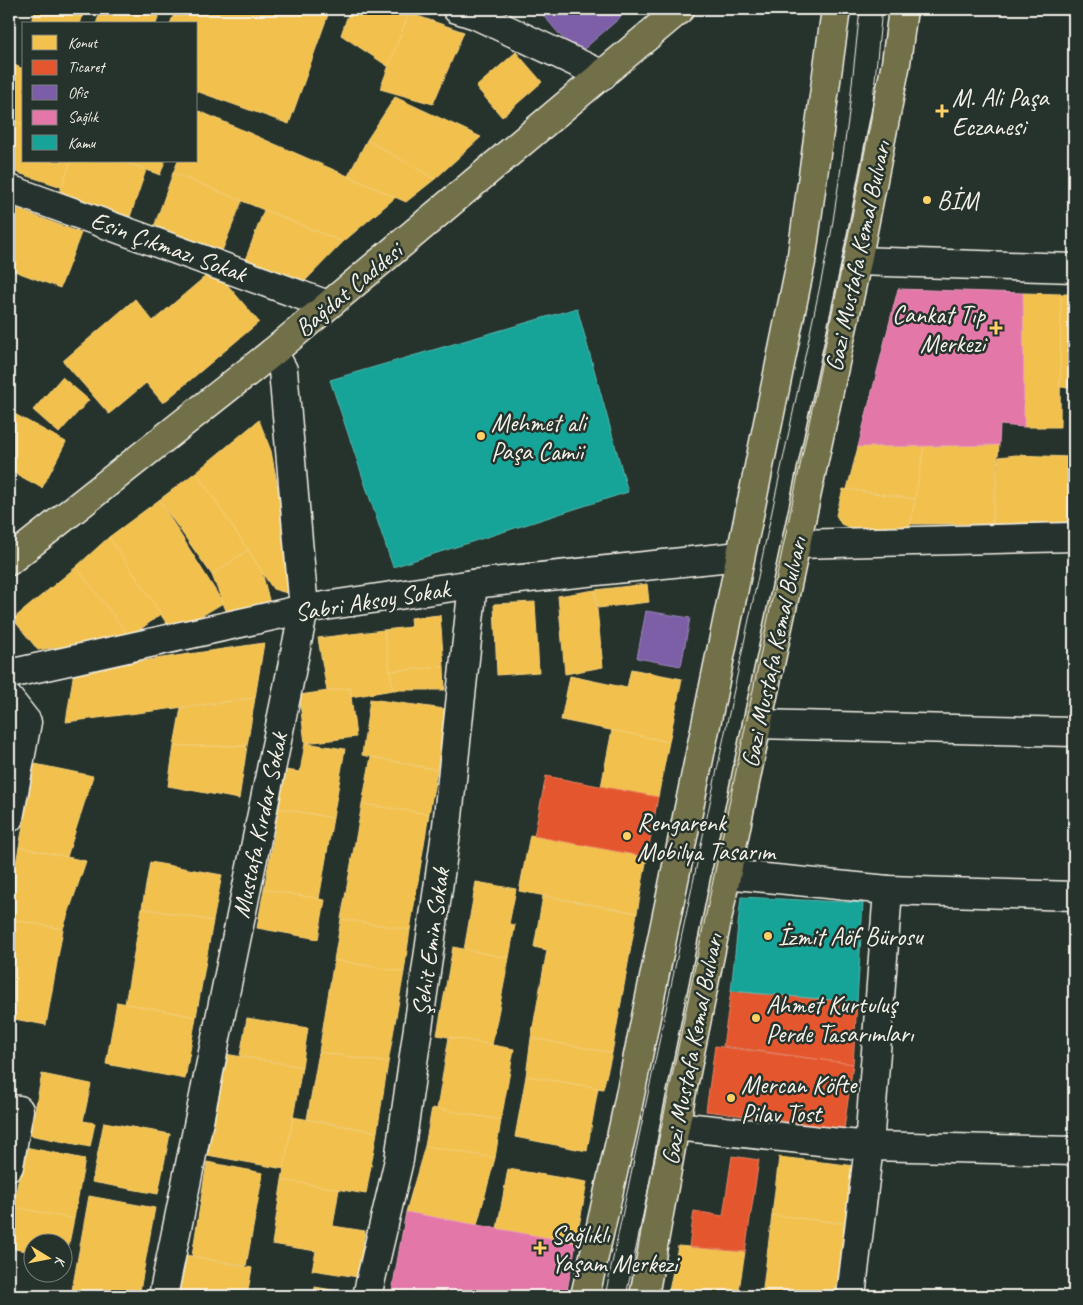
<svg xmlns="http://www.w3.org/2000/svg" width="1083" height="1305" viewBox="0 0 1083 1305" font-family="Caveat,sans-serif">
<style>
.homes{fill:#f2c14e;stroke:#f3cf7c}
.shops{fill:#e4572e;stroke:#e98566}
.offices{fill:#7b5ea7;stroke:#9f8aba}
.health{fill:#e377a8;stroke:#e89cbb}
.public{fill:#17a398;stroke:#59bab0}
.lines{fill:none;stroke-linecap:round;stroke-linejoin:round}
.minor-casing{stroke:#f4f1e8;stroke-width:31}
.major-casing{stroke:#f4f1e8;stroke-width:31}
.minor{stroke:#26332d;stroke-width:28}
.major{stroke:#71704a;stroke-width:28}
.tram{stroke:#f4f1e8;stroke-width:1}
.poi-dot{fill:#ffd166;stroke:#26332d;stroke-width:2}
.labels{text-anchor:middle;stroke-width:5;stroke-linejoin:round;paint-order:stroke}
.poi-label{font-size:25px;fill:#f4f1e8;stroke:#26332d;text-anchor:start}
.street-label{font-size:25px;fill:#f4f1e8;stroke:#26332d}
</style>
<rect width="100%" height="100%" fill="#26332d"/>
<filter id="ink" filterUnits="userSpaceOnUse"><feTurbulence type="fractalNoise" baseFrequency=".02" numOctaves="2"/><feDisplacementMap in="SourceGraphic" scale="10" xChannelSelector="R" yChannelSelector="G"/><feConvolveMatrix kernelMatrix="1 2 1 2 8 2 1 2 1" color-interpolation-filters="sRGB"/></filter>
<g filter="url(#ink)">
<g class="homes">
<path d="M36,9h49l-5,15h-49z"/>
<path d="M118,9h24l17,6 -3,9h-60l5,-14 15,5z"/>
<path d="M176,9h154l-41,115 -93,-33v-67h-26z"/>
<path d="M350,9h46l13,4 -20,54 -48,-32z"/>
<path d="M409,13l55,19 -31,72 -53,-15z"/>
<path d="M516,52l26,30 -40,35 -26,-30z"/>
<path d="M9,63l15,6v56l-15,-5z"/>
<path d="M395,97l86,40 -46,42 -68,-39z"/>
<path d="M199,111l149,65 48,21 -53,45 -170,-69 5,-12h18v-44z"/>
<path d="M9,120l15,5v36h47l-9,26 -53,-17z"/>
<path d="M367,140l68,39 -29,23 -58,-26z"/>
<path d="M71,161h52l23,9 -16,47 -71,-24z"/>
<path d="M123,161h42l-5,14z"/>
<path d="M173,173l69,28 -20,50 -68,-24z"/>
<path d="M9,206l72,27 -21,55 -51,-19z"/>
<path d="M264,210l79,32 -40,41 -59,-20z"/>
<path d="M214,269l45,53 -96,81 -17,-20 -37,31 -46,-53 72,-62 18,22z"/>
<path d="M1023,293l38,1 -1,133h-36z"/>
<path d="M1061,294h13v94l-14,-1z"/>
<path d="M62,377l27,23 -30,33 -26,-23z"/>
<path d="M9,411l57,31 -24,46 -33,-18z"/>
<path d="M259,420l12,31 12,65 4,77 -14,-4 -77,-117z"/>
<path d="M999,445l-7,79h-82l14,-78z"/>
<path d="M924,446l-9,53 -68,-10 11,-42z"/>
<path d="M1016,455l54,2v65l-78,2 7,-67z"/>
<rect x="1070" y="457" width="4" height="65"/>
<path d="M196,472l52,78 -36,25 -53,-75z"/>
<path d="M843,489l72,10 -6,32h-51l-17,-7 -5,-9z"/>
<path d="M159,500l64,103 -50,30 -64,-96z"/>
<path d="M109,537l52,77 -31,23 -54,-70z"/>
<path d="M248,550l14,22 9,36 -42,10 -17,-43z"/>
<path d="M76,567l54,70 -92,13 -25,-31z"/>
<path d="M647,584l2,18 -51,6 -3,-18z"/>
<path d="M595,590l8,77 -38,7 -7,-78z"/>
<path d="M535,602l4,70 -42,3 -3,-71z"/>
<path d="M440,615l4,52 -54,4 -6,-41 27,-3 -1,-9z"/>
<path d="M384,630l9,60 -42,7 -1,-9 -23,3 -9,-53z"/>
<path d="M264,643l-9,55 -189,24 8,-51z"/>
<path d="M444,667l1,23h-52l-3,-19z"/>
<path d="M631,669l51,10 -13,63 -108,-22 9,-44 57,12z"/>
<path d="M350,688l6,49 -51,6 -6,-48z"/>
<path d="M255,698l-8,48h-73l7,-38z"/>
<path d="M370,699l75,10 -8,61 -75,-15z"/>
<path d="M612,730l57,12 -11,55 -57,-10z"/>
<path d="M305,743l40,6 -12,69 -54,-10 6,-38 15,2z"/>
<path d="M174,746h73l-8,53 -71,-13z"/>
<path d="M371,757l66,13 -8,44 -67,-10z"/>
<path d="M35,764l58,12 -26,81 -48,-10z"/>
<path d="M362,804l67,10 -19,116 -69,-11z"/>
<path d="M279,808l54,10 -14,81 -55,-10z"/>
<path d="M530,835l117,22 -10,56 -118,-22z"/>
<path d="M19,847l67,14 -23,68 -54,-10v-19z"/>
<path d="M150,862l72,13 -9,46 -71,-13z"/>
<path d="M476,882l40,7 -7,35 6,1 -6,33 -45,-8z"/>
<path d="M264,889l61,11 -7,39 -61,-11z"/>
<path d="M543,896l94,17 -25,140 -81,-15 16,-88 -13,-3z"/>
<path d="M142,908l71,13 -17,96 -71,-13z"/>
<path d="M9,919l54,10 -17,96 -37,-7z"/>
<path d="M341,919l69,11 -6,42 -70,-12z"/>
<path d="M453,947l56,11 -17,87 -55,-10z"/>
<path d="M334,960l70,12 -16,91 -69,-11z"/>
<path d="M117,1002l79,15 -11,62 -79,-15z"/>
<path d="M247,1018l61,10 -6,39 -62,-11z"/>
<path d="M449,1037l65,12 -13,71 -64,-11z"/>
<path d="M531,1038l81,15 -9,36 -77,-13z"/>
<path d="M319,1052l69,11 -11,69 -70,-13z"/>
<path d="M225,1054l77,13 -18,102 -77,-14z"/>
<path d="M42,1074l49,10 -8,37 12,2 -5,24 -60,-12z"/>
<path d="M526,1076l72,12 -11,63 -72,-14z"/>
<path d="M432,1108l69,12 -6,38 -70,-12z"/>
<path d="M293,1117l84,15 -11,62 -84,-14z"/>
<path d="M104,1122l66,12 -12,60 -66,-12z"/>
<path d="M425,1146l70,12 -18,67 -71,-13z"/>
<path d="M25,1147l60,12 -11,60 -61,-12z"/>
<path d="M779,1157l77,9 -7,58 -77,-9z"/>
<path d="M207,1162l56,11 -17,93 -54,-10z"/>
<path d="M508,1169l79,13 -11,61 -79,-14z"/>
<path d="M282,1180l57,9 -6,37 32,5 -7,46 -46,-7 4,-19 -44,-7z"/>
<path d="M89,1196l66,12 -16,88h-68z"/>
<path d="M13,1207l61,12 -8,39h-4v-16h-30v10l-23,-4v-16z"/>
<path d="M772,1215l77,9 -9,72h-78z"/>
<path d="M678,1246l67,6 -7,44h-70z"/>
<path d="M186,1255l66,13 -5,28h-69z"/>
<path d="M315,1287l40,7v2h-54v-2l13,2z"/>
</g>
<g class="shops">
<path d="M546,776l112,21 -11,60 -113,-21z"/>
<path d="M731,991l126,11 -4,62 -130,-18z"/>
<path d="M715,1046l138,18 -9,65 -138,-18z"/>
<path d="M732,1156l27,4 -14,92 -56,-5 5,-36 29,5z"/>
</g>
<g class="offices">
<path d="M538,9h92l-53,46z"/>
<path d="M646,611l44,7 -9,48 -44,-8z"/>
</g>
<g class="health">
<path d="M898,289l125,4 1,134 -24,-2 -1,20 -141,2z"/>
<path d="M406,1212l170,31 -10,53h-175z"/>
</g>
<g class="public">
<path d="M577,308l51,184 -235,75 -63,-187z"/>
<path d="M741,897l122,6 -6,99 -126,-11z"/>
</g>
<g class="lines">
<defs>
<g id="minor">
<path d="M457,9l19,6 127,60"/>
<path d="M9,189l319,116"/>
<path d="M857,261l217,7"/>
<path d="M796,544l278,-7"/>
<path d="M9,674l295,-65 169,-25 267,-28"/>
<path d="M9,699l18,23 -18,96"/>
<path d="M757,724l317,8"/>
<path d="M726,874l162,16 186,6"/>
<path d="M9,1109l10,1 -10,56"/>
<path d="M675,1126l194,20 205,5"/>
<path d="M163,1296l141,-687 -21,-239 -10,-18"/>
<path d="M367,1296l32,-136 48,-334 26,-242"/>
<path d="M851,1296l18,-150 19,-256"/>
</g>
<g id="major">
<path d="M9,561l264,-209 407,-343"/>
<path d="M585,1296l39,-172 177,-862 35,-253"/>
<path d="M644,1296l31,-170 82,-402 100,-463 39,-198 7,-54"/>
</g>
</defs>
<use href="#minor" class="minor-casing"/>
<use href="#major" class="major-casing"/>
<use href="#minor" class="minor"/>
<use href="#major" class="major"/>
<g class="tram">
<path d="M605,1296l226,-1062 17,-113 12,-112"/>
<path d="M626,1296l221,-1054 24,-122 11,-111"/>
</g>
</g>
</g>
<g class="poi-dot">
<path d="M939.5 103.5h5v5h5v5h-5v5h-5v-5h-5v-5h5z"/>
<circle cx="927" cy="200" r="5"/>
<path d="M993.5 320.5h5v5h5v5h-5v5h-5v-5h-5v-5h5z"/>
<circle cx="481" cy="436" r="5"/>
<circle cx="627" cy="836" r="5"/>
<circle cx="768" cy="936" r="5"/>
<circle cx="756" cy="1018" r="5"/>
<circle cx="731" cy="1098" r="5"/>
<path d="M537.5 1240.5h5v5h5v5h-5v5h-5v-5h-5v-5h5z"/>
</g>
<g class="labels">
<g class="poi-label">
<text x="952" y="106">M. Ali Paşa<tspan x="952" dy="29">Eczanesi</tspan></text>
<text x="937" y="209">BİM</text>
<text x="985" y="323" text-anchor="end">Cankat Tıp<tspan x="985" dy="29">Merkezi</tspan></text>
<text x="491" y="431">Mehmet ali<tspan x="491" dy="29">Paşa Camii</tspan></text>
<text x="637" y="831">Rengarenk<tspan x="637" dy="29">Mobilya Tasarım</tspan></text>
<text x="778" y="945">İzmit Aöf Bürosu</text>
<text x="766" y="1013">Ahmet Kurtuluş<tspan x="766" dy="29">Perde Tasarımları</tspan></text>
<text x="741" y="1093">Mercan Köfte<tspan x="741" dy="29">Pilav Tost</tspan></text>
<text x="551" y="1243">Sağlıklı<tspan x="551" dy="29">Yaşam Merkezi</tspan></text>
</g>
<g class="street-label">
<text transform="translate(169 246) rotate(20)" y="9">Esin Çıkmazı Sokak</text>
<text transform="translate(857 256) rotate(-78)" y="9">Gazi Mustafa Kemal Bulvarı</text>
<text transform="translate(348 289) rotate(-40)" y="9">Bağdat Caddesi</text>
<text transform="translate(372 600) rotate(-9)" y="9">Sabri Aksoy Sokak</text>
<text transform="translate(773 652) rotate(-78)" y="9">Gazi Mustafa Kemal Bulvarı</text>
<text transform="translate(259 825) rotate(-78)" y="9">Mustafa Kırdar Sokak</text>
<text transform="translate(430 942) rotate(-82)" y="9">Şehit Emin Sokak</text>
<text transform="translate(691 1049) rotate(-79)" y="9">Gazi Mustafa Kemal Bulvarı</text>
</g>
</g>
<rect width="1083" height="1305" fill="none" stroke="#26332d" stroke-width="30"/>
<rect x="15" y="15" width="1053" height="1275" fill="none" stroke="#f4f1e8" stroke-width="2" filter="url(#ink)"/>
<rect x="22" y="22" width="175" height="140" fill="#26332d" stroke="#787f78"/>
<rect x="32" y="35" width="25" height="15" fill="#f2c14e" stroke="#787f78"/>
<text x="68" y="48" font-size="15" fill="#f4f1e8">Konut</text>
<rect x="32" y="60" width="25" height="15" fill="#e4572e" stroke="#787f78"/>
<text x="68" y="72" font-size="15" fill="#f4f1e8">Ticaret</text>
<rect x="32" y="85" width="25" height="15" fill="#7b5ea7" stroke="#787f78"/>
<text x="68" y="98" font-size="15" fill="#f4f1e8">Ofis</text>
<rect x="32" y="110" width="25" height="15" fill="#e377a8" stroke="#787f78"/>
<text x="68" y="122" font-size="15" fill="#f4f1e8">Sağlık</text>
<rect x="32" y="135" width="25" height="15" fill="#17a398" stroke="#787f78"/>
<text x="68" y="148" font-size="15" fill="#f4f1e8">Kamu</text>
<g transform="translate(48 1258) rotate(100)"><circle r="24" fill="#26332d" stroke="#787f78"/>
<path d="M0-4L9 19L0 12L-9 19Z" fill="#ffd166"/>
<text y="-8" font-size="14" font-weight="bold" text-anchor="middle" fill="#f4f1e8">K</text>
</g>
</svg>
